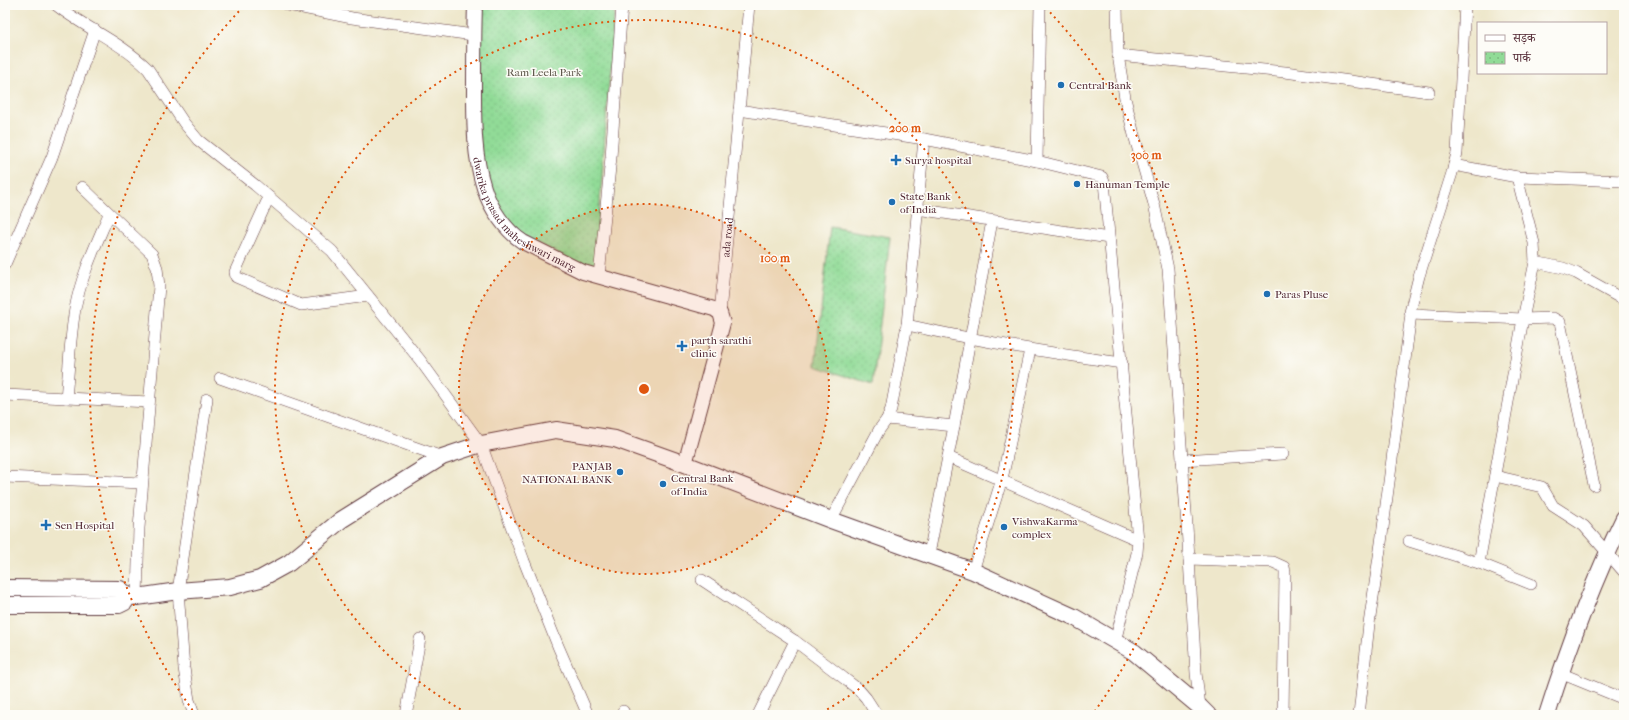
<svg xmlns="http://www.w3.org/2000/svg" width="1629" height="720" viewBox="0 0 1629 720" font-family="'IM FELL French Canon','Noto Serif Devanagari',serif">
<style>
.park{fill:url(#park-dots);stroke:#6e7d61}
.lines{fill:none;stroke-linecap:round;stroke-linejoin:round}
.minor-casing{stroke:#633d43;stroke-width:12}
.tertiary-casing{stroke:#633d43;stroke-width:16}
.secondary-casing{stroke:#633d43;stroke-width:18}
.minor{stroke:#fff;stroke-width:11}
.tertiary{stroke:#fff;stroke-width:14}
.secondary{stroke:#fff;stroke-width:16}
.ring{fill:none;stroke:#e0560e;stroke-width:2;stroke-dasharray:2 4}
.poi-dot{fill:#1f6fb2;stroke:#fdfcf7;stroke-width:1.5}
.labels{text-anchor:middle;stroke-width:3;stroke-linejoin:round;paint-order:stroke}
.park-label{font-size:11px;fill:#5f574b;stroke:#fdfcf7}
.poi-label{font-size:11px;fill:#4a1f2b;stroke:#fdfcf7;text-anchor:start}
.street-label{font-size:11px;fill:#4a1f2b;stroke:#fdfcf7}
.centre{fill:#e0560e;stroke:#fdfcf7;stroke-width:2}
.ring-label{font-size:12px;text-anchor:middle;font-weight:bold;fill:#e0560e;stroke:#fdfcf7;stroke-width:3;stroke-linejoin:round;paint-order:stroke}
</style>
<defs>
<pattern id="park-dots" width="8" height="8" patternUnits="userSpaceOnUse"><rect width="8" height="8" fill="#91db97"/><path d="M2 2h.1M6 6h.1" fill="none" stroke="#7fbc82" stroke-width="1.8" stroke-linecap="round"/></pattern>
</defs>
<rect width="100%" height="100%" fill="#fdfcf7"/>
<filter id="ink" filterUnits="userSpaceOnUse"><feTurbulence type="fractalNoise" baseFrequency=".025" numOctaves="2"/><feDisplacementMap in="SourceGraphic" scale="8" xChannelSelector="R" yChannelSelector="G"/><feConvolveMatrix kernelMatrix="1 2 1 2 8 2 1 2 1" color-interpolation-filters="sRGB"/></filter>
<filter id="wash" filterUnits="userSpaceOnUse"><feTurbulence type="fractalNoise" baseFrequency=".012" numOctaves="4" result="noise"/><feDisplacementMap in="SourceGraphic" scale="16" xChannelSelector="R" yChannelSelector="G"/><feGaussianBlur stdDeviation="0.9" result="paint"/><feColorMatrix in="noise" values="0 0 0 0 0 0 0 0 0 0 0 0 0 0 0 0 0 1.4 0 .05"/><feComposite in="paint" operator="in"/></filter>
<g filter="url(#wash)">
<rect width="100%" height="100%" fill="#eee7cb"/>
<g class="park">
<path d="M481,5h134l-20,264 -12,-3 -68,-34 -30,-43 -9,-70z"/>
<path d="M830,227l60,10 -17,148 -58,-19z"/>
</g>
</g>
<g filter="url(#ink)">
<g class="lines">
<defs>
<g id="minor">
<path d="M56,5c29,23 65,37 92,64l36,54 14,17 57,45 77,66 88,109 61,84 43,117 34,85 30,69"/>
<path d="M288,5l64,13 121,17"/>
<path d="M1117,5l1,50 7,43 9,37 20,69 14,65 19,257 9,147 4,34"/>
<path d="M1118,55l167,17 144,20"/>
<path d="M739,110l185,29 113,22 65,16 2,5 34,358 -1,13 -22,89"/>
<path d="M1037,161l3,-156"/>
<path d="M1454,165l63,12 107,4"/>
<path d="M1517,177l17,66 1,19 -12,57 30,-1 7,4 34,163"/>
<path d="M82,187l70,67 5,14 2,18 -20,242 -2,69"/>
<path d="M269,197l-34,75 1,5 65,28 67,-9"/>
<path d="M917,209l192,29"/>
<path d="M1535,262l28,6 13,5 48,27"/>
<path d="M5,264l47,-107 43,-127"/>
<path d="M599,276l12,-119 11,-152"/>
<path id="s1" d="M720,313l29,-308"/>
<path d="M907,325c71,16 142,28 215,38"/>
<path d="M220,378l222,79"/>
<path d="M5,395l144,7"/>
<path d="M66,398c3,-29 4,-60 9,-89 6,-33 21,-64 34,-95"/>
<path d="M887,419l67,7"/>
<path d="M948,457l190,83"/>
<path d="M1182,460l101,-6"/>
<path d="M1495,476l47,11 11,19 31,20 40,46"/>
<path d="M5,477l137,6"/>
<path d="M831,520l48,-90 8,-11 4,-10 16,-84 17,-186"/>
<path d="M1409,541l70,22 44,-244 -112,-5 -1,-2 9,-36 33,-103 5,-20 8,-148"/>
<path d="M929,554l25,-128 38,-205"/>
<path d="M1189,559l84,3 11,5 1,5 -2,143"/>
<path d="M1479,563l52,21"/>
<path d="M973,571l29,-92 28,-129"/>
<path d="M702,580l93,61 41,31 23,18 7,8 11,17"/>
<path d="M1560,673l64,26"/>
<path d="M623,711l2,4"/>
<path d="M194,715l-5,-15 -5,-32 -6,-77 29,-192"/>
<path d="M406,715l14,-76"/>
<path d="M758,715l37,-74"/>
<path d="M1359,715l10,-91 12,-81 30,-229"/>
</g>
<g id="tertiary">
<path id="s2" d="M475,5c-1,29 -1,57 -1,86 0,32 0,66 10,97 6,20 22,43 39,54l60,30 117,33 14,4 6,4 3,10 -38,141"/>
</g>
<g id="secondary">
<path d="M5,588l115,1 8,7 9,1 41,-6 52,-4 30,-8 29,-16 52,-43 101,-63 39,-13 75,-14 59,9 70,25 146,56 142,51 101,46 60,35 66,55 8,8"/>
<path d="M5,605h114l6,-3 3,-6"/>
<path d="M1547,715c21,-67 46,-134 77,-197"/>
</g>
</defs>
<use href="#minor" class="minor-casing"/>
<use href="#tertiary" class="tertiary-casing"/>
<use href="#secondary" class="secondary-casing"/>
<use href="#minor" class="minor"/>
<use href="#tertiary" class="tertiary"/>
<use href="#secondary" class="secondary"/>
</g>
</g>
<circle cx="644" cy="389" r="185" fill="#e0560e" fill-opacity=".12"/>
<g class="ring">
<circle cx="644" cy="389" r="185"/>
<path d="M471 715A369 369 0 1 1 817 715"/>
<path d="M196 715A554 554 0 0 1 242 8M1046 8A554 554 0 0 1 1092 715"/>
</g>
<g class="poi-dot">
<circle cx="1061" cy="85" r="4"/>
<path d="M894 154h4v4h4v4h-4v4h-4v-4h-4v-4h4z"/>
<circle cx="1077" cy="184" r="4"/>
<circle cx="892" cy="202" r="4"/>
<circle cx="1267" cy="294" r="4"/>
<path d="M680 340h4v4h4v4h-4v4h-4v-4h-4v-4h4z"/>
<circle cx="620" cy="472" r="4"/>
<circle cx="663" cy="484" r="4"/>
<path d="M44 519h4v4h4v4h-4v4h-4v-4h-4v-4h4z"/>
<circle cx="1004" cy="527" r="4"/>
</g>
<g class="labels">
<g class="park-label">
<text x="544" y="76">Ram Leela Park</text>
</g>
<g class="poi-label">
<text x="1069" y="89">Central Bank</text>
<text x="905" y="164">Surya hospital</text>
<text x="1085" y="188">Hanuman Temple</text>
<text x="900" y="200">State Bank<tspan x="900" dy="13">of India</tspan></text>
<text x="1275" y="298">Paras Pluse</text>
<text x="691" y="344">parth sarathi<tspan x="691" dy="13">clinic</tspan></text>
<text x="612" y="470" text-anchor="end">PANJAB<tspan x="612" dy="13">NATIONAL BANK</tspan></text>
<text x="671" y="482">Central Bank<tspan x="671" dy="13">of India</tspan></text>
<text x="1012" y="525">VishwaKarma<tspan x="1012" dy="13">complex</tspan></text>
<text x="55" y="529">Sen Hospital</text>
</g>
<g class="street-label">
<text dy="4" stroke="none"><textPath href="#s2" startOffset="231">dwarika prasad maheshwari marg</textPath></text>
<text dy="4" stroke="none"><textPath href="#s1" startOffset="76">ada road</textPath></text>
</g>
</g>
<circle cx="644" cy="389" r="6" class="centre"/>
<g class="ring-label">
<text x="905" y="132">200 m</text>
<text x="1146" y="159">300 m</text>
<text x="775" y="262">100 m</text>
</g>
<rect width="1629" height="720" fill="none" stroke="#fdfcf7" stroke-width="20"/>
<rect x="1477" y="22" width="130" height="52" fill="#fdfcf7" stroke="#b5a4a5"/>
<rect x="1485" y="35" width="20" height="6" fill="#ffffff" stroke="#b5a4a5"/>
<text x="1513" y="42" font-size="12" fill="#4a1f2b">सड़क</text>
<rect x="1485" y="52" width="20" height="12" fill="url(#park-dots)" stroke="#b5a4a5"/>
<text x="1513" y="62" font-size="12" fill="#4a1f2b">पार्क</text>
</svg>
